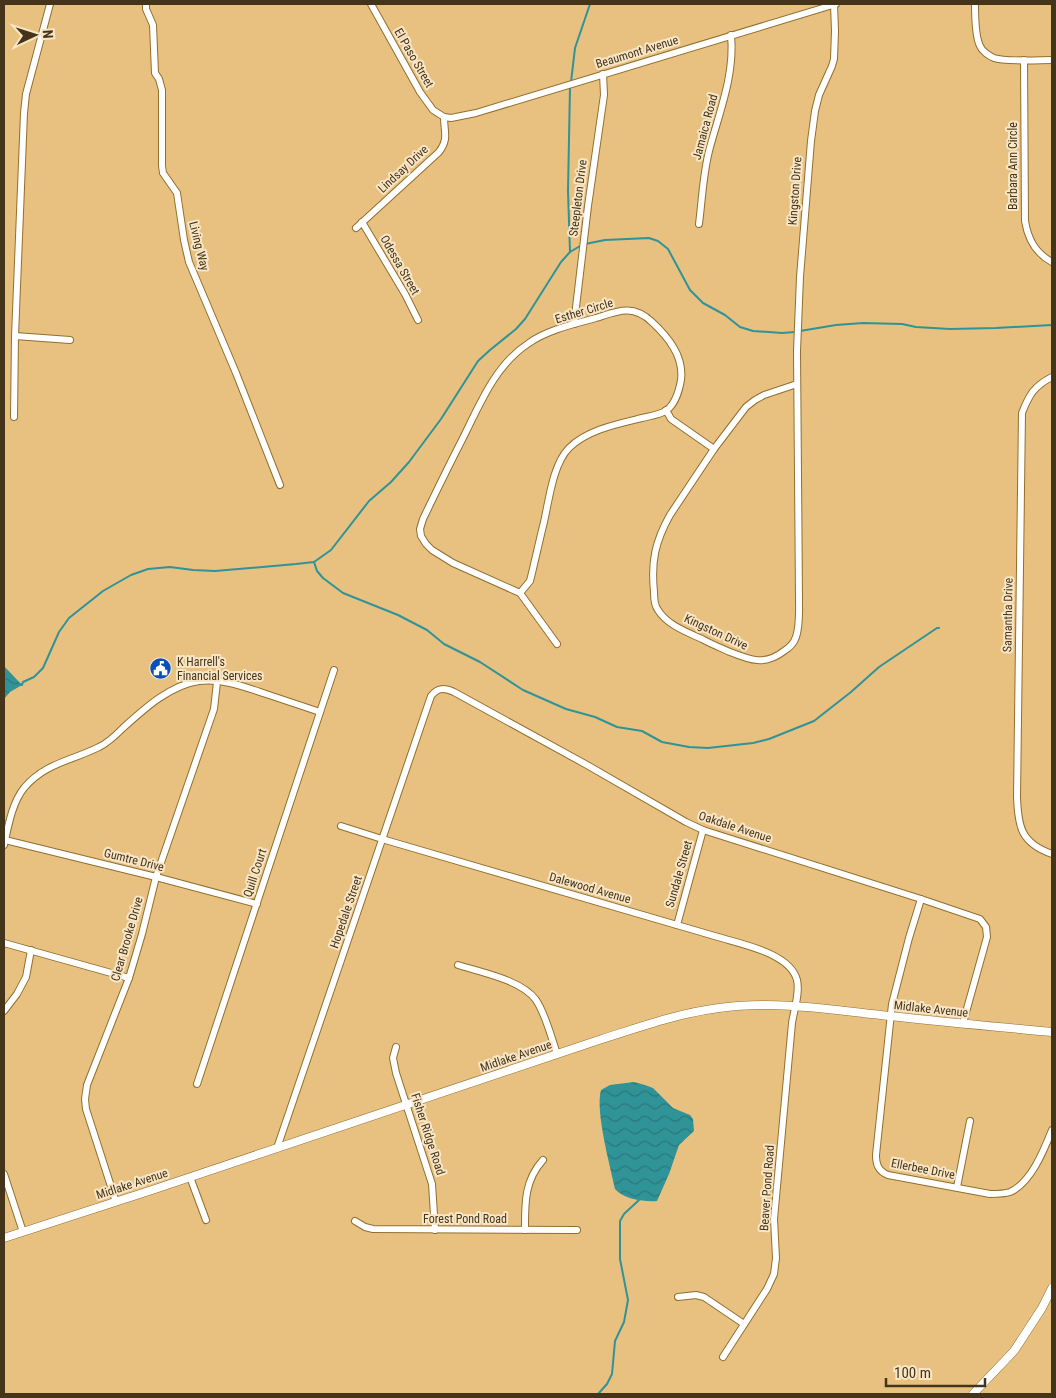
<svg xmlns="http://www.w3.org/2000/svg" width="1056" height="1398" viewBox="0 0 1056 1398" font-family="'Roboto Condensed',sans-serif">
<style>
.water{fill:url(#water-waves)}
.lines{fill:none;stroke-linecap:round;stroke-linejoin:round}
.stream{stroke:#2f9398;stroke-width:2}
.minor-casing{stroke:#926f2d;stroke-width:8}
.tertiary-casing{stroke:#926f2d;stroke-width:9}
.minor{stroke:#fff;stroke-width:6}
.tertiary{stroke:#fff;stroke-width:8}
.labels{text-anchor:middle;stroke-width:4;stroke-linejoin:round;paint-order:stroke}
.street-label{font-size:12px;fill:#443419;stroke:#f9e6c6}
.poi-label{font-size:12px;fill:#443419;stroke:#f9e6c6;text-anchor:start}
</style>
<defs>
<pattern id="water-waves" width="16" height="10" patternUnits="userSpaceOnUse" patternTransform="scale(1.25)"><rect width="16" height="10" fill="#2f9398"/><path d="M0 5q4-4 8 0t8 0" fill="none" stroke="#2a797b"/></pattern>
</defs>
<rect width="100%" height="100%" fill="#e8c181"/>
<g class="water">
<path d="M4,666l18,19 -12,7 -6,7z"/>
<path d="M634,1082l11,3 8,3 20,20 17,7 3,4 1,12 -15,14 -10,29 -12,27c-13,1 -34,-2 -42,-12 -5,-24 -20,-78 -14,-99l9,-5z"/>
</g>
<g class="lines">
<g class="stream">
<path d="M571,82l4,-34 15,-44"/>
<path d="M585,244l20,-4 44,-2 9,3 10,8 22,41 13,13 22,12 15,12 13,4 29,2 13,-1"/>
<path d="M570,252l-2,-61 2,-104"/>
<path d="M800,331l36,-6 27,-2 39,1 14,3 34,2 46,-1 56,-3"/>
<path d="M314,562l3,9 6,7 20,15 55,22 29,15 17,14 36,18 43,28 43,19 29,8 22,10 25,4 20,11 27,5 19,1 45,-5 16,-4 45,-18 37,-29 28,-25 58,-39h2"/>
<path d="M20,684l2,1 1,-3 11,-5 9,-9 16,-36 10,-14 34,-27 28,-16 17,-6 22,-2 23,3 22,1 81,-7 18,-2 17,-12 38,-49 22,-19 18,-20 32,-43 37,-58 12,-11 26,-21 9,-10 36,-57 9,-10 10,-6"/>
<path d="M598,1394l9,-10 5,-10 3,-33 9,-19 4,-22 -8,-41v-38l4,-7 15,-14"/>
</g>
<defs>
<g id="minor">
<path d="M146,4v5l7,16 2,48 4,6 3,11v76l1,7 14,20 7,47 5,22 47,111 44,112"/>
<path d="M371,4l49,88 13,18 11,7 7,1 25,-5 360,-109"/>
<path d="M975,4c0,11 0,32 5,42 2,5 9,10 14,12 11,4 45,2 58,2"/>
<path d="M1024,60l1,161c3,18 10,32 27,41"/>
<path d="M362,222l43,72 13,26"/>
<path d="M699,224c3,-24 4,-49 10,-73 10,-38 26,-76 22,-116"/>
<path d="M356,228l83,-76c10,-13 5,-20 5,-35"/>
<path d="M574,324l14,-118 16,-111 -1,-21"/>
<path d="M15,336l55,4"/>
<path d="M1052,377c-18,9 -23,18 -30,36l-5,384c1,30 4,46 35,57"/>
<path d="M797,384l-33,11 -9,5 -9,7 -32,42 -44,66c-15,27 -19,46 -16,77 0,6 0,13 4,18 9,15 29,22 44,29 9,5 19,9 28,13 20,8 35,14 54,-1 5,-3 10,-8 12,-14 4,-12 3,-26 3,-38l-2,-248 3,-74 11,-136 4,-30 4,-16 13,-29 2,-7 1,-28 -1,-27"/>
<path d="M666,410l5,9 43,30"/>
<path d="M14,417l1,-81 9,-223 2,-19 24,-90"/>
<path d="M520,593l10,-12c5,-20 9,-39 14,-59 5,-22 9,-58 25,-74 18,-18 48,-24 73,-30 8,-2 18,-3 25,-8 9,-7 12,-19 14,-30 3,-24 -13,-43 -29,-58 -19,-18 -34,-11 -56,-4 -22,6 -49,12 -67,25 -34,22 -49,61 -66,95 -14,27 -27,54 -40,81l-3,10 1,7 5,8 6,6 21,13 67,30 37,51"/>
<path d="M341,826l41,13 336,98c23,7 72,16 79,43 3,13 -3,30 -5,43l-18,196 2,39 -2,16 -7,15 -44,68"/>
<path d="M5,840l151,37 101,27"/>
<path d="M4,845c4,-18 8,-42 20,-57 21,-25 47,-27 75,-41 9,-4 17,-12 24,-19 21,-19 47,-43 76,-47 23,-3 46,6 67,13 18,6 36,12 54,18"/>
<path d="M921,899l-12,39 -17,66 -16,151c0,9 2,16 12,20l102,19c7,0 14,0 20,-2 21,-9 34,-42 42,-62"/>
<path d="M677,925l26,-95"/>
<path d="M4,943l125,35"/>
<path d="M458,965c22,7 64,15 78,35 10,15 15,37 21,54"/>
<path d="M4,1011l13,-17 9,-17 5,-27"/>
<path d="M396,1047l-3,11 3,15 36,111 3,46"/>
<path d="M197,1084l137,-414"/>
<path d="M277,1148l154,-452c7,-9 14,-8 23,-4l133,73 99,57 17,8 218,69 59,20 6,8 1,10 -24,86"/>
<path d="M4,1174l19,58"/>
<path d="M190,1177l16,43"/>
<path d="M957,1187l13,-66"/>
<path d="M116,1202l-30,-93 -1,-10 2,-14 42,-107 13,-44 14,-57 58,-168 3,-27"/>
<path d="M355,1221l10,6 8,2 204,1"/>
<path d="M525,1230c0,-26 -1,-49 18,-70"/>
<path d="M678,1297l18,-2 8,2 40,27"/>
</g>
<g id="tertiary">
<path d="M4,1238l148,-48 450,-151c38,-12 77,-26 117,-31 57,-8 114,2 171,8 54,6 108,11 162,16"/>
<path d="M973,1394l41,-43 28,-43 10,-20"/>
</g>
</defs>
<use href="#minor" class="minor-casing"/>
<use href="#tertiary" class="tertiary-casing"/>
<use href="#minor" class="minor"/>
<use href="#tertiary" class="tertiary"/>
</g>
<defs>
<symbol id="civic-disc" viewBox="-11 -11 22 22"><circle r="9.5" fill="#0851bb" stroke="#f9e6c6"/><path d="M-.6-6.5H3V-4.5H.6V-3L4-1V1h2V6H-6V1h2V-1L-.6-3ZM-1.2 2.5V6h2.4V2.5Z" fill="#fff"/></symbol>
</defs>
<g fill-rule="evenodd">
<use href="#civic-disc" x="148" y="656" width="25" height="25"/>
</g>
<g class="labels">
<g class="street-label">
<text transform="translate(637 52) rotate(-17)" y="4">Beaumont Avenue</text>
<text transform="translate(414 58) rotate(60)" y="4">El Paso Street</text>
<text transform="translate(705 127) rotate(-75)" y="4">Jamaica Road</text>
<text transform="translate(1013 166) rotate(-90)" y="4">Barbara Ann Circle</text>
<text transform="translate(403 169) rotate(-43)" y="4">Lindsay Drive</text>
<text transform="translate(795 191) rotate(-86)" y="4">Kingston Drive</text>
<text transform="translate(578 198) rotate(-83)" y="4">Steepleton Drive</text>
<text transform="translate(199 246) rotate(76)" y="4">Living Way</text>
<text transform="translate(400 265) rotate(60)" y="4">Odessa Street</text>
<text transform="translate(584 311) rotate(-17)" y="4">Esther Circle</text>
<text transform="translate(1008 615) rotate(-89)" y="4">Samantha Drive</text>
<text transform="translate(716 632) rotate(25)" y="4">Kingston Drive</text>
<text transform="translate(735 827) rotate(18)" y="4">Oakdale Avenue</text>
<text transform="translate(134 860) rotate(14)" y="4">Gumtre Drive</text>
<text transform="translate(255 873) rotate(-72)" y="4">Quill Court</text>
<text transform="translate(679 874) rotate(-74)" y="4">Sundale Street</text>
<text transform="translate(590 888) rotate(16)" y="4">Dalewood Avenue</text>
<text transform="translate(346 912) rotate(-71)" y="4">Hopedale Street</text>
<text transform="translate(127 939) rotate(-74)" y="4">Clear Brooke Drive</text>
<text transform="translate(931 1009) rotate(6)" y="4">Midlake Avenue</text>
<text transform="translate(516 1056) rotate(-19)" y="4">Midlake Avenue</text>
<text transform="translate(428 1134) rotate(72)" y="4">Fisher Ridge Road</text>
<text transform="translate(923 1169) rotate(11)" y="4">Ellerbee Drive</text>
<text transform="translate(132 1184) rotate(-18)" y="4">Midlake Avenue</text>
<text transform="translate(767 1188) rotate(-86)" y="4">Beaver Pond Road</text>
<text x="465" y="1223">Forest Pond Road</text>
</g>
<g class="poi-label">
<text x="177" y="666">K Harrell's<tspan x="177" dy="14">Financial Services</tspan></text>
</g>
</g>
<rect width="1056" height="1398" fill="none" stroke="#443419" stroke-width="10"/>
<g transform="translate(35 35) rotate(86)" stroke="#f9e6c6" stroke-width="4" paint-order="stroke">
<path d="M0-4L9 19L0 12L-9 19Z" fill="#443419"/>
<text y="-8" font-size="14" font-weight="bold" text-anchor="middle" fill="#443419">N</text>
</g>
<path d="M886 1378v8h99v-8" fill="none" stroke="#443419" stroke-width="2.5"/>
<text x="894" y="1378" font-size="15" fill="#443419" stroke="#f9e6c6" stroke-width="4" paint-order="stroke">100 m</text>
</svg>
